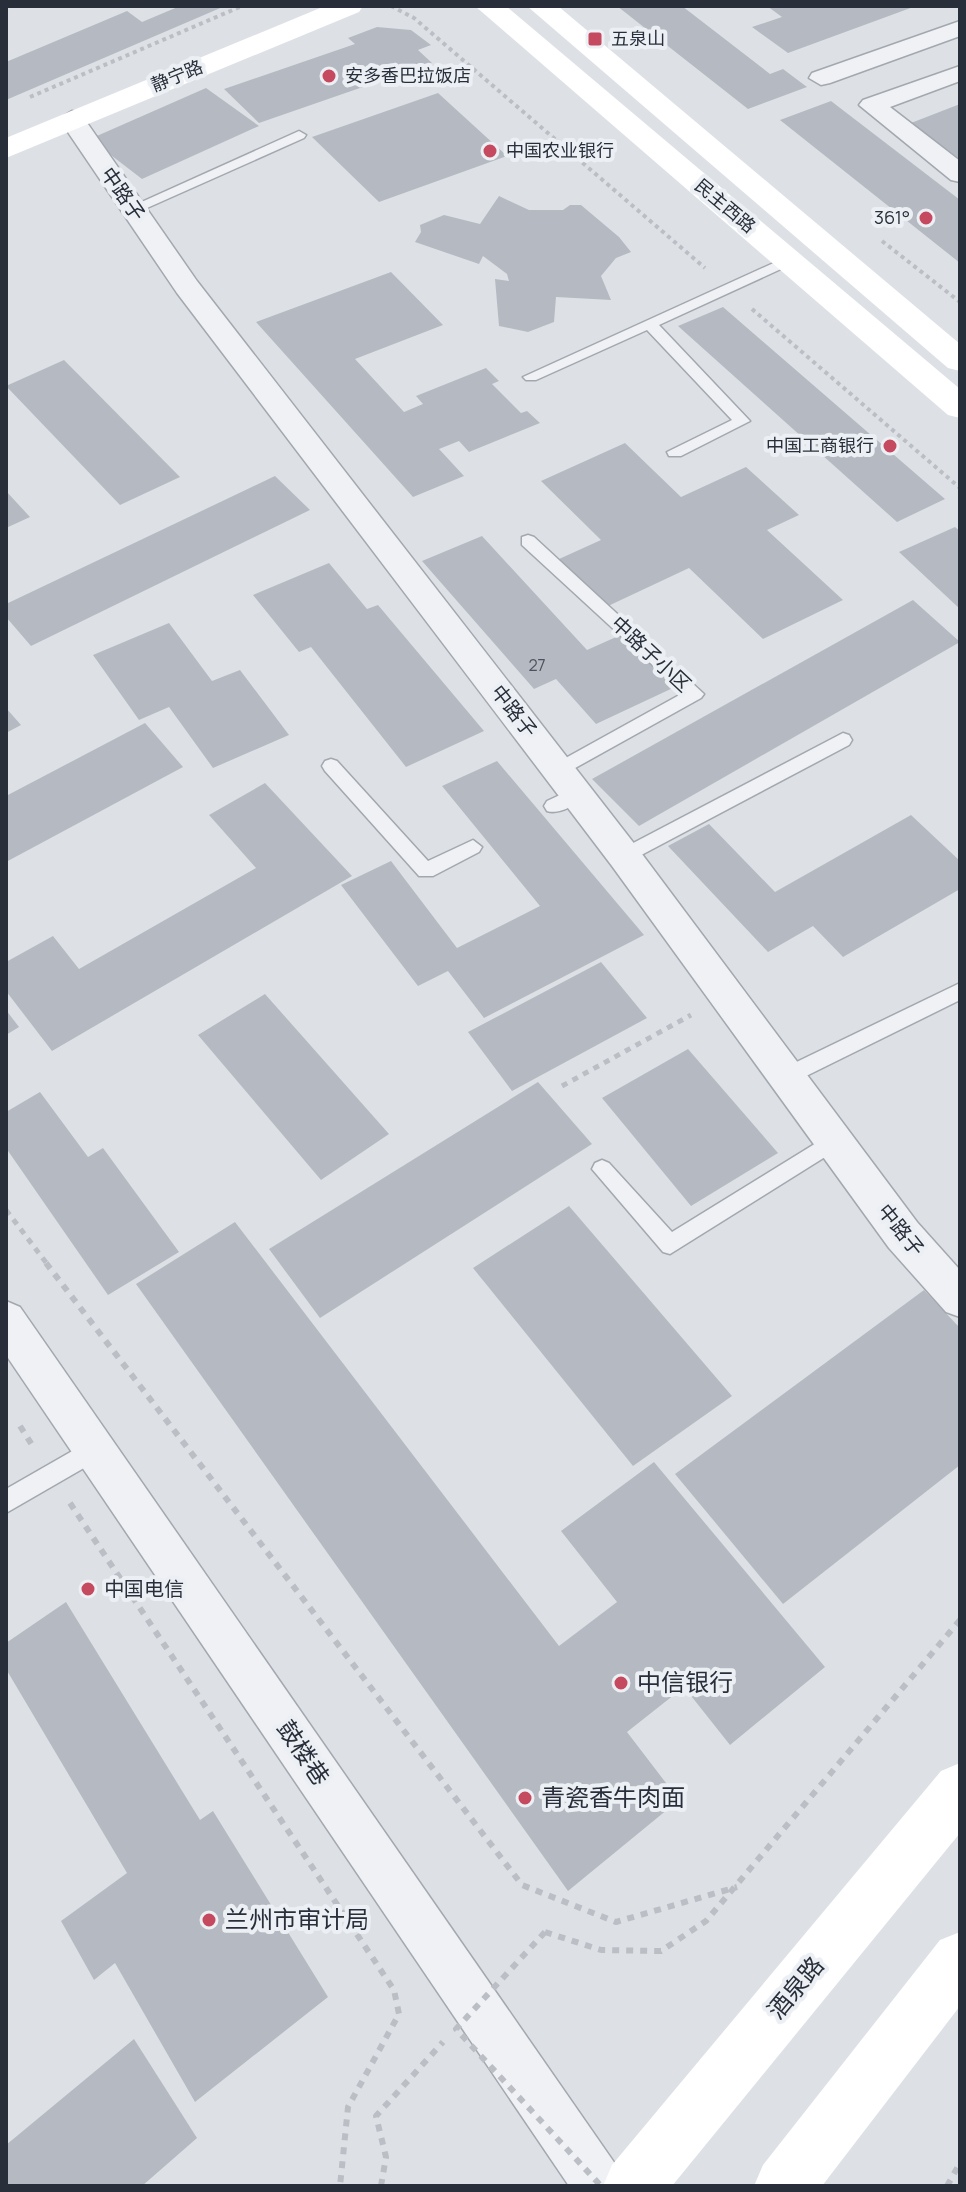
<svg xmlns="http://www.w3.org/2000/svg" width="966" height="2192" viewBox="0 0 966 2192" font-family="Manrope,'Noto Sans SC',sans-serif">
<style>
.building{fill:#b5bac2}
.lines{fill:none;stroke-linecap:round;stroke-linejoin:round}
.lane-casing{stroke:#a3a8af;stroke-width:3}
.street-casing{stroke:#a3a8af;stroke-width:3}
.path-far2{stroke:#bbbfc5;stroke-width:4;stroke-dasharray:4 4;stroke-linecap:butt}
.path-far1{stroke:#bbbfc5;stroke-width:5;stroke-dasharray:6 6;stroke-linecap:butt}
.path{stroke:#bbbfc5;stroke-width:6;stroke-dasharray:7 7;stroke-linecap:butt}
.lane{fill:#eff1f5;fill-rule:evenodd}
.street{fill:#eff1f5;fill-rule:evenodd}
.secondary{fill:#fff;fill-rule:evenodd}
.path-bridge{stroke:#bbbfc5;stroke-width:6;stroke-dasharray:7 7;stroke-linecap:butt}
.poi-dot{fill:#c5495f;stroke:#ecf0f4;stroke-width:3}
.labels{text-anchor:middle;stroke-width:8;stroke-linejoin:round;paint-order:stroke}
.number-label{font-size:16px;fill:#4b525d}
.far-poi-label{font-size:18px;fill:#282f3b;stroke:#ecf0f4;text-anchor:start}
.far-street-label{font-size:18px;fill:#282f3b;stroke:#ecf0f4}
.street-label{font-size:20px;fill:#282f3b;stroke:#ecf0f4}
.poi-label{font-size:20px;fill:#282f3b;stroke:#ecf0f4;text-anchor:start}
.near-poi-label{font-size:24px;fill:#282f3b;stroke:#ecf0f4;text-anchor:start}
.near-street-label{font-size:24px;fill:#282f3b;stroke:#ecf0f4}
</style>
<rect width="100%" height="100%" fill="#dde1e6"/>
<g class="building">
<path d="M180,6h45l-219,94v-38l121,-51 15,11z"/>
<path d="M617,6h65l88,68 13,-5 24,18 -59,22z"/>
<path d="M767,6h149l-128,47 -36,-26 30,-10z"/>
<path d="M377,27l34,3 20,15 -13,5 14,13 -173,60 -35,-34 131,-45 -7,-6z"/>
<path d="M206,88l53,38 -117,53 -52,-40z"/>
<path d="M438,93l69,63 -128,46 -67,-65z"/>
<path d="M831,101l129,99v63l-180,-143z"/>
<path d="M960,104v55l-49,-36z"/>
<path d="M499,196l30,14h34l7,-5h11l38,32 12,15 -15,6 -15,18 10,24 -55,-3 -2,25 -26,10 -29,-6 -4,-47 14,2 -2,-7 -24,-18 -4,8 -64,-22 6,-10 -1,-7 24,-10 36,9z"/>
<path d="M391,272l52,53 -88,34 49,53 19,-8 -7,-8 70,-28 13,13 -7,3 29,29 6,-2 13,12 -71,29 -10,-11 -20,8 25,27 -51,21 -157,-175z"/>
<path d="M723,307l222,192 -48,23 -219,-196z"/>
<path d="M64,360l116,117 -60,28 -114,-119z"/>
<path d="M625,443l56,54 65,-30 53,48 -32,15 76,70 -80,39 -74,-71 -83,39 -47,-48 42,-19 -60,-59z"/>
<path d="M275,476l35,34 -279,136 -25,-29v-13z"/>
<path d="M6,491l24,26 -24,11z"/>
<path d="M955,527l5,4v78l-61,-57z"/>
<path d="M482,536l105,114 38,-17 50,54 -79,37 -40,-45 -22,10 -112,-128z"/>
<path d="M329,563l38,46 11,-4 106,126 -78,36 -95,-120 -12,5 -46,-57z"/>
<path d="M913,600l47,42 -321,184 -47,-47z"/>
<path d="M169,623l43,58 28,-11 49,65 -76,33 -44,-61 -30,13 -46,-65z"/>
<path d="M6,708l15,17 -15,8z"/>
<path d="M145,723l38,44 -177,95v-66z"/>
<path d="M497,761l147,174 -160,83 -36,-47 -30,15 -77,-101 50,-24 66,87 83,-42 -98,-120z"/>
<path d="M265,783l87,93 -300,175 -46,-60v-29l47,-26 26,33 177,-101 -47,-53z"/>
<path d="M911,815l49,46v28l-117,68 -30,-31 -45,26 -100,-106 41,-22 66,68z"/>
<path d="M601,962l46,56 -135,73 -44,-59z"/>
<path d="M265,994l124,140 -68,46 -123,-145z"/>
<path d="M6,1010l13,17 -13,8z"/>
<path d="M688,1049l90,104 -87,53 -89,-108z"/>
<path d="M538,1082l54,62 -272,174 -51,-69z"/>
<path d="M40,1092l48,65 15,-9 76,104 -71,43 -102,-147v-36z"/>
<path d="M569,1206l163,190 -99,70 -160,-198z"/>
<path d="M235,1222l324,424 58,-44 -56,-71 93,-69 171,205 -95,78 -46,-58 -57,45 52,68 -111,91 -432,-607z"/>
<path d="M924,1290l36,38v137l-177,139 -108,-130z"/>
<path d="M66,1602l134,218 13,-9 115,186 -133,105 -80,-139 -21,17 -33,-59 66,-48 -121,-204v-26z"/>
<path d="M134,2039l63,99 -55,48h-136v-41z"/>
</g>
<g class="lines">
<defs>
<g id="lane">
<path d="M299,131l7,4 -2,3 -166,74 -12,-3z"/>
<path d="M789,256l5,1v6l-135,62 91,96 -69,35h-12l-2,-4 65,-32 -85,-90 -111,50h-10l-3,-3z"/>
<path d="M528,535l6,2 170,157 -3,4 -142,79 -6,-2 -3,-5 3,-5 130,-72 -161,-148v-8z"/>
<path d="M843,733l6,2 3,5 -3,5 -219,116h-12l-3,-5 3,-5z"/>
<path d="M331,759l6,2 91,100 45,-21 9,7 -3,5 -46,24h-14l-94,-105 -3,-5 3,-5z"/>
<path d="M577,787l6,2 3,5c-7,10 -27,21 -39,17l-3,-5 3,-5z"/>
<path d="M960,983v17l-166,82h-14l-3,-6 3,-6z"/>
<path d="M834,1132l7,3 3,6 -3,6 -171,107 -7,-2 -71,-83 3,-6 7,-3 7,3 63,69z"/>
<path d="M95,1438l8,3 3,8 -3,8 -97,56v-24z"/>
</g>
<g id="street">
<path d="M960,21v15l-130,47 -9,2 -12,-7 3,-5z"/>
<path d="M960,66v15l-70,26 70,54v21l-9,-2 -92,-75 4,-5z"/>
<path d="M72,111l9,3 116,167 439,565 281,376 43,48v47l-14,-5 -57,-64 -277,-382 -435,-573 -118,-174z"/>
<path d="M6,1301l14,6 598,861 8,18h-57l-563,-831z"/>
</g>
</defs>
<use href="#lane" class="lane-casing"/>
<use href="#street" class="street-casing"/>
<g class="path-far2">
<path d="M391,6l23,12 291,250"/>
<path d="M30,97l212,-91"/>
<path d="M882,241l78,61"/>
<path d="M752,309l208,179"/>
</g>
<g class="path-far1">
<path d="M562,1086l129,-71"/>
<path d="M6,1210l42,55"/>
</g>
<g class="path">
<path d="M46,1263l476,622 94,37 121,-35"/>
<path d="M20,1426l14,22"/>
<path d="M70,1503l324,487 5,24 -51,93 -8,79"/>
<path d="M545,1932l56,18 60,1 45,-30 254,-301"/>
<path d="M381,2186l5,-29 -10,-41 67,-74"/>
<path d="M947,2186l13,-23"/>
</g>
<use href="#lane" class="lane"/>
<use href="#street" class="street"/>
<g class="secondary">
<path d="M325,6h38l-4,6 -353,146v-20z"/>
<path d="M475,6h31l454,383v29l-12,-3z"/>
<path d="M527,6h31l402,338v27l-12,-3z"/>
<path d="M960,1763v70l-288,353h-69l9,-21 329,-394z"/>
<path d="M960,1932v74l-138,180h-68l9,-21 177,-225z"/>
</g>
<path class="path-bridge" d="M545,1932l-89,97 145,157"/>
</g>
<g class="poi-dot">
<rect x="587" y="31" width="16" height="16" rx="4"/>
<circle cx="329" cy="76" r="8"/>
<circle cx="490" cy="151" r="8"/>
<circle cx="926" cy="218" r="8"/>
<circle cx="890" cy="446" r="8"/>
<circle cx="88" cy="1589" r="8"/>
<circle cx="621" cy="1683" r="8"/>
<circle cx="525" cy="1798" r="8"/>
<circle cx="209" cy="1920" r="8"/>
</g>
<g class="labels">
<g class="number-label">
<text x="537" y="671">27</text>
</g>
<g class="far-poi-label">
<text x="611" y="45">五泉山</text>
<text x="345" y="82">安多香巴拉饭店</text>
<text x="506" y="157">中国农业银行</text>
<text x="910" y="224" text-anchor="end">361°</text>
<text x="874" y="452" text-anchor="end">中国工商银行</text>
</g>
<g class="far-street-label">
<text transform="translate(177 76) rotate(-22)" y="6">静宁路</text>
<text transform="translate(725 206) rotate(40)" y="6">民主西路</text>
</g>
<g class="street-label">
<text transform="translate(123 194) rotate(55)" y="7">中路子</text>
<text transform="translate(651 654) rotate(43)" y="7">中路子小区</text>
<text transform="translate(514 711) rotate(52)" y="7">中路子</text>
<text transform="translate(901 1230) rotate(51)" y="7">中路子</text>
</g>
<g class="poi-label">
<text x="104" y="1596">中国电信</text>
</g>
<g class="near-poi-label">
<text x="637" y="1691">中信银行</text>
<text x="541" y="1806">青瓷香牛肉面</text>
<text x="225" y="1928">兰州市审计局</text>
</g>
<g class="near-street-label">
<text transform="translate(303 1753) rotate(56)" y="8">鼓楼巷</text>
<text transform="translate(796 1988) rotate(-50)" y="8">酒泉路</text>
</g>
</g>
<rect width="966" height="2192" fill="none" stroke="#282f3b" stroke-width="16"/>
</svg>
